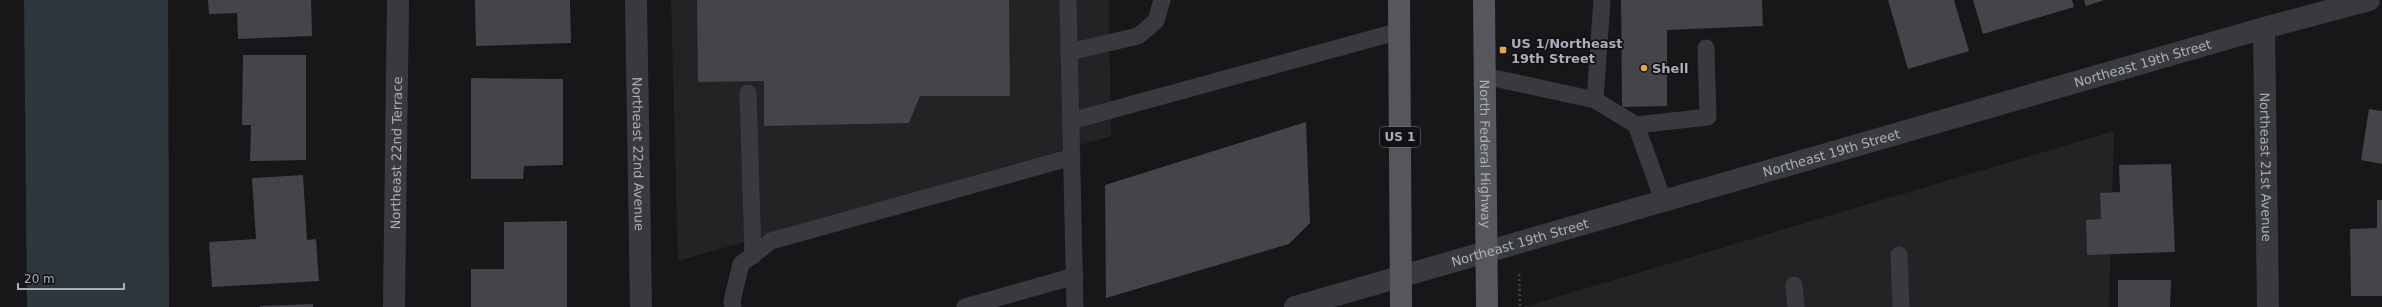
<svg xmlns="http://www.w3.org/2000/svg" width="2382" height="307" viewBox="0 0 2382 307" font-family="'DejaVu Sans',sans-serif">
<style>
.built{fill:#232326}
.water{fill:#2e373c}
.building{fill:#444549}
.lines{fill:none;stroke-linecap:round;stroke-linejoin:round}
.path{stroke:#3f4145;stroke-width:2.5;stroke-dasharray:2 3;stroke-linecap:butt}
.service{stroke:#393a3e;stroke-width:17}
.minor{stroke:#393a3e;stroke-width:22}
.primary{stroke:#55575d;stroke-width:22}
.poi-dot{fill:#e5a943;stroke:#121214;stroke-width:1.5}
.labels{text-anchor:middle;stroke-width:3.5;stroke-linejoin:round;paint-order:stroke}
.shield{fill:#121214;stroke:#7c8087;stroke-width:1}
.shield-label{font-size:12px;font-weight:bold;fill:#aaafb8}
.poi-label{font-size:13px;font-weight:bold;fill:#aaafb8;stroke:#121214;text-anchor:start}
.street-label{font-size:13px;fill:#aaafb8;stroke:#121214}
</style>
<rect width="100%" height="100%" fill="#171719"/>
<g class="built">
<path d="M671,0h438l2,136 -433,125z"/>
<path d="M2114,131l-5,176h-586z"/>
</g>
<path class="water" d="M24,0h144l1,307h-142z"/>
<g class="building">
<path d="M208,0h103l1,36 -74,3 -1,-26 -28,1z"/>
<path d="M475,0h95l1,43 -95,3z"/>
<path d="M697,0h312l1,96h-90l-11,27 -145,3v-45l-66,1z"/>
<path d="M1621,0h141l1,26 -96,4v76l-45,1z"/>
<path d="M1888,0h66l15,51 -61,18z"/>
<path d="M1973,0h99l2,7 -91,27z"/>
<path d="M2084,0h20l-18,6z"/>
<path d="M243,55h63v105l-56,1 1,-36h-9z"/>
<path d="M471,78l92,1v86l-39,1 -1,13h-52z"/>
<path d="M2369,109l13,2v53l-21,-4z"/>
<path d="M1306,122l4,101 -21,21 -183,54 -1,-113z"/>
<path d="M2171,164l4,88 -88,3 -1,-35 15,-1 -1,-26 20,-1 -1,-27z"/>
<path d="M303,175l4,65 9,-1 3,42 -107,6 -3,-45 47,-3 -4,-61z"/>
<path d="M2377,200h5v96h-31l-1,-67 27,-1z"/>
<path d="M567,221v86h-96v-38h33v-47z"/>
<path d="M2118,280h53l-1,27h-52z"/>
<path d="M313,304v3h-53v-1z"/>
</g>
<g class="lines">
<path class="path" d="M1519,274l1,33"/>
<g class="service">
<path d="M1068,0l7,307"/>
<path d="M1069,52l69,-16 18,-15 6,-21"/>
<path d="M1485,76l110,24 41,25"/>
<path d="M748,93l5,163"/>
<path d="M1595,100l7,-100"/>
<path d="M1071,121l329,-90"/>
<path d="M1663,200l-27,-75 72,-8 -2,-69"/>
<path d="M1899,255l2,52"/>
<path d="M1794,285l2,22"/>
<path d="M733,307l-1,-6 9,-37 30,-23 301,-84"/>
<path d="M965,307l110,-31"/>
</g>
<g class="minor">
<path id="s1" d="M636,0l5,307"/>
<path id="s2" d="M2264,28l4,279"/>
<path id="s3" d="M394,307l4,-307"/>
<path id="s4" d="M1295,307l969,-279 105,-28"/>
</g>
<g class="primary">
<path d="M1399,0l2,307"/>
<path id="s5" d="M1484,0l3,307"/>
</g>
</g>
<g class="poi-dot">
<rect x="1499" y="46" width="8" height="8" rx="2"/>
<circle cx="1644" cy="68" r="4"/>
</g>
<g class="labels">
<rect class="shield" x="1380" y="127" width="40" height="20" rx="3"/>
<g class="shield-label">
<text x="1400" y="141">US 1</text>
</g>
<g class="poi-label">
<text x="1511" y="48">US 1/Northeast<tspan x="1511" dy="15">19th Street</tspan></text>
<text x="1652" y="73">Shell</text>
</g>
<g class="street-label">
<text dy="5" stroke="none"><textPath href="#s4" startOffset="882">Northeast 19th Street</textPath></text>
<text dy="5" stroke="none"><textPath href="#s4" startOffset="558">Northeast 19th Street</textPath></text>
<text dy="5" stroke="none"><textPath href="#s5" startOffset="154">North Federal Highway</textPath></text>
<text dy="5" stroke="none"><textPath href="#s3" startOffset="154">Northeast 22nd Terrace</textPath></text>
<text dy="5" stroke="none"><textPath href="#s1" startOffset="154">Northeast 22nd Avenue</textPath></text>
<text dy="5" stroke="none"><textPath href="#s2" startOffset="139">Northeast 21st Avenue</textPath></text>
<text dy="5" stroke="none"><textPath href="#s4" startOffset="234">Northeast 19th Street</textPath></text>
</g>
</g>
<path d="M18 283v6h106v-6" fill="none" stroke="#aaafb8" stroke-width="2"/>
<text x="24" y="283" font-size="12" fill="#aaafb8" stroke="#121214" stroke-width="3" paint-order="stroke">20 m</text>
</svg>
